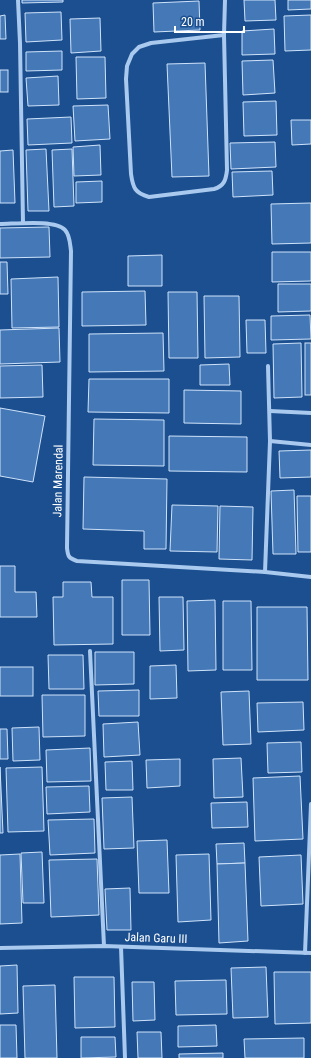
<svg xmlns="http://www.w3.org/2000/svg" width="311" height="1058" viewBox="0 0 311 1058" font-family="'Roboto Condensed',sans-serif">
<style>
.building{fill:#4478b7;stroke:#cfe3fa}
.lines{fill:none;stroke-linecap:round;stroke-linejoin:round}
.street{stroke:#a9c9ee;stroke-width:4}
.labels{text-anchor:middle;stroke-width:3;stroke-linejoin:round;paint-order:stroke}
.street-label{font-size:12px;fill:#fff;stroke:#1b4f8f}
</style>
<rect width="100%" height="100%" fill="#1b4f8f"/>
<g class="building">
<path d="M22,0h41v2l-41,1z"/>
<path d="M244,0h31l1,20 -31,1z"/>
<path d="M288,0h23v9l-23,1z"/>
<path d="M199,1l1,29 -46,2 -1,-29z"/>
<path d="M61,12l1,28 -36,2 -1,-29z"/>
<path d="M5,15l1,24h-6v-23z"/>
<path d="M311,15v35l-26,1 -1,-35z"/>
<path d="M100,18l1,33 -30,2 -1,-34z"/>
<path d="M274,29l1,25 -33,1v-24z"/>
<path d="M62,51v19l-36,1v-19z"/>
<path d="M76,57h29l1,41 -29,1z"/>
<path d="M273,60l2,33 -32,2 -1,-34z"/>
<path d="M205,63l4,113 -37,1 -5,-113z"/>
<rect x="0" y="70" width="8" height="22"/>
<path d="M58,76l1,29 -31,1 -2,-28z"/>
<path d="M276,101l1,34 -33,1 -1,-34z"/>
<path d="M108,105l2,34 -35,2 -2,-35z"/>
<path d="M71,117l1,26 -44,2 -1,-26z"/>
<path d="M291,120h20v24l-19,1z"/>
<path d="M275,142l1,25 -45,2 -1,-26z"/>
<path d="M100,145l1,30 -27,1 -1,-29z"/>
<path d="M46,149l3,62h-21l-2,-61z"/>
<path d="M72,149l2,57 -20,1 -2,-57z"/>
<path d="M13,150l2,53h-15v-52z"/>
<path d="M272,171l1,24 -40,2 -1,-25z"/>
<path d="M102,181v21l-26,1v-21z"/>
<path d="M311,203v40l-39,1 -1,-40z"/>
<path d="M49,227l1,30 -50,1v-30z"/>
<path d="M272,252h39v29l-39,1z"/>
<path d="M162,255v31h-34v-30z"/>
<path d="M0,262h7l1,32h-8z"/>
<path d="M58,277l1,50 -47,1 -1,-49z"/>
<path d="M278,284h33v27l-33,1z"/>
<path d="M145,291l1,34 -64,1v-34z"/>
<path d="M168,292h29l1,66h-29z"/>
<path d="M204,296h35l1,61 -35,1z"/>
<path d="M310,315l1,24 -40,1v-24z"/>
<path d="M246,320h19l1,33h-19z"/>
<path d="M59,328l1,34 -60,2v-34z"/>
<path d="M163,333l1,38 -75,1v-38z"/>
<path d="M301,343l1,54 -28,1 -1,-54z"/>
<rect x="305" y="343" width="6" height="52"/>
<path d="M229,364l1,21h-30v-20z"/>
<path d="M42,365l1,32 -43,1v-32z"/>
<path d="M89,379h80v34l-81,-1z"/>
<path d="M184,390l57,1v33l-57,-1z"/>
<path d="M0,408l45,8 -12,66 -33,-6z"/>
<path d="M94,419l70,1v46l-71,-1z"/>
<path d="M169,436l78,1v35l-78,-1z"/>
<path d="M311,450v27l-31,1 -1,-27z"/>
<path d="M84,477l83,2 -1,70h-22v-18l-61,-2z"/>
<path d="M294,490l2,64h-23l-2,-63z"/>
<path d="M297,496h14v56h-13z"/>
<path d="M172,505l46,1 -1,46 -47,-1z"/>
<path d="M220,506l33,1 -1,53 -33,-1z"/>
<path d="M0,566h15v26h21l1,25h-37z"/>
<path d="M122,580h27l1,55h-28z"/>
<path d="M63,582h28l1,15h21v47l-59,1 -1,-48h10z"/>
<path d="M159,597h24l1,53 -24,1z"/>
<path d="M215,600l1,70 -28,1 -1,-70z"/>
<path d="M223,601h28l1,69h-29z"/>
<path d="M257,607h50l1,73h-51z"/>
<path d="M95,652h39v32l-39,1z"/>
<path d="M48,655h35l1,34h-35z"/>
<path d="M176,665l1,33 -27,1v-33z"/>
<rect x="0" y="667" width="33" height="29"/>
<path d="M139,690v26h-40l-1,-25z"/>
<path d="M249,691l2,53 -28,1 -2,-53z"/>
<path d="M42,695h43v41l-42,1z"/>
<path d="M303,702l1,28 -46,2 -1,-29z"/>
<path d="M138,722l2,33 -36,2 -1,-33z"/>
<path d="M39,727l1,33 -27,1 -1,-33z"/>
<path d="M0,729h7l1,30h-8z"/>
<path d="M301,742l1,30 -34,1 -1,-30z"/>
<path d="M90,748l1,33 -44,1 -1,-32z"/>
<path d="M241,758l2,39 -29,1 -1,-39z"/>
<path d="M180,759v27l-33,2 -1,-28z"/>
<path d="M132,761l1,29h-27l-1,-28z"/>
<path d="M0,767l3,66h-3z"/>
<path d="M42,767l2,64 -36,1 -2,-64z"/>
<path d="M300,776l3,63 -48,2 -2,-63z"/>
<path d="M89,786l1,26 -43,2 -1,-27z"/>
<path d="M132,797l2,51 -30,1 -2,-51z"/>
<path d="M247,802l1,25 -36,1 -1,-25z"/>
<path d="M94,819l1,34 -45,2 -2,-35z"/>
<path d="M167,840l2,53h-30l-2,-52z"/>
<path d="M244,843l1,20 -28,1 -1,-20z"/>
<path d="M42,852l2,51h-21l-2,-50z"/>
<path d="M20,854l2,69 -22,1v-69z"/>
<path d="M209,854l2,66 -33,2 -2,-67z"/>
<path d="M301,855l2,49 -42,2 -2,-49z"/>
<path d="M97,859l2,56 -48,2 -2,-57z"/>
<path d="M245,863l3,78 -29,2 -2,-79z"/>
<path d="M130,888l1,42h-24l-2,-41z"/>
<path d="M17,965l1,48 -18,1v-48z"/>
<path d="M266,967l2,50 -35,1 -2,-50z"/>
<path d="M274,972h37v51l-36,1z"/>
<path d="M74,977h40l1,50 -40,1z"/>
<path d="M226,980l1,34 -51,1 -1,-34z"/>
<path d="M132,982h22l1,38 -22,1z"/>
<path d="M55,985l2,73h-32l-2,-72z"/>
<path d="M0,1025h16l1,33h-17z"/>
<path d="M216,1025l1,21 -39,1v-21z"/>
<path d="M137,1032h24l1,26h-24z"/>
<path d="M81,1037h34l1,20 -35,1z"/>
<path d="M304,1038v20h-59l-1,-19z"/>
<path d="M223,1053v5h-44v-4z"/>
</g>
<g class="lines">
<g class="street">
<path d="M18,0l2,43 3,180"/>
<path d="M224,35l-73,8 -12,4 -7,7 -5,12 -1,13 5,95c2,14 4,19 18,23l65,-8c10,-3 12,-9 13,-19l-3,-135 1,-35"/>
<path d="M0,224c14,0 56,-5 65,6 5,5 5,14 6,21l-4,297c1,8 1,10 10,13l188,11 46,5"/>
<path d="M270,411l41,2"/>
<path d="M270,441l41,4"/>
<path d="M265,572l5,-131 -2,-75"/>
<path d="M90,651l14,295"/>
<path d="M121,947l4,111"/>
<path d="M0,948l104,-2 207,7"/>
<path d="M305,953l6,-149"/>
</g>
</g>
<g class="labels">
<g class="street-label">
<text transform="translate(58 481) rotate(-89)" y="4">Jalan Marendal</text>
<text transform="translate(156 938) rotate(2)" y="4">Jalan Garu III</text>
</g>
</g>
<path d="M175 26v6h69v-6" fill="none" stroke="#ffffff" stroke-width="2"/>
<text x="181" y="26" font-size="12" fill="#ffffff" stroke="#1b4f8f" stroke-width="3" paint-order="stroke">20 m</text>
</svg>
